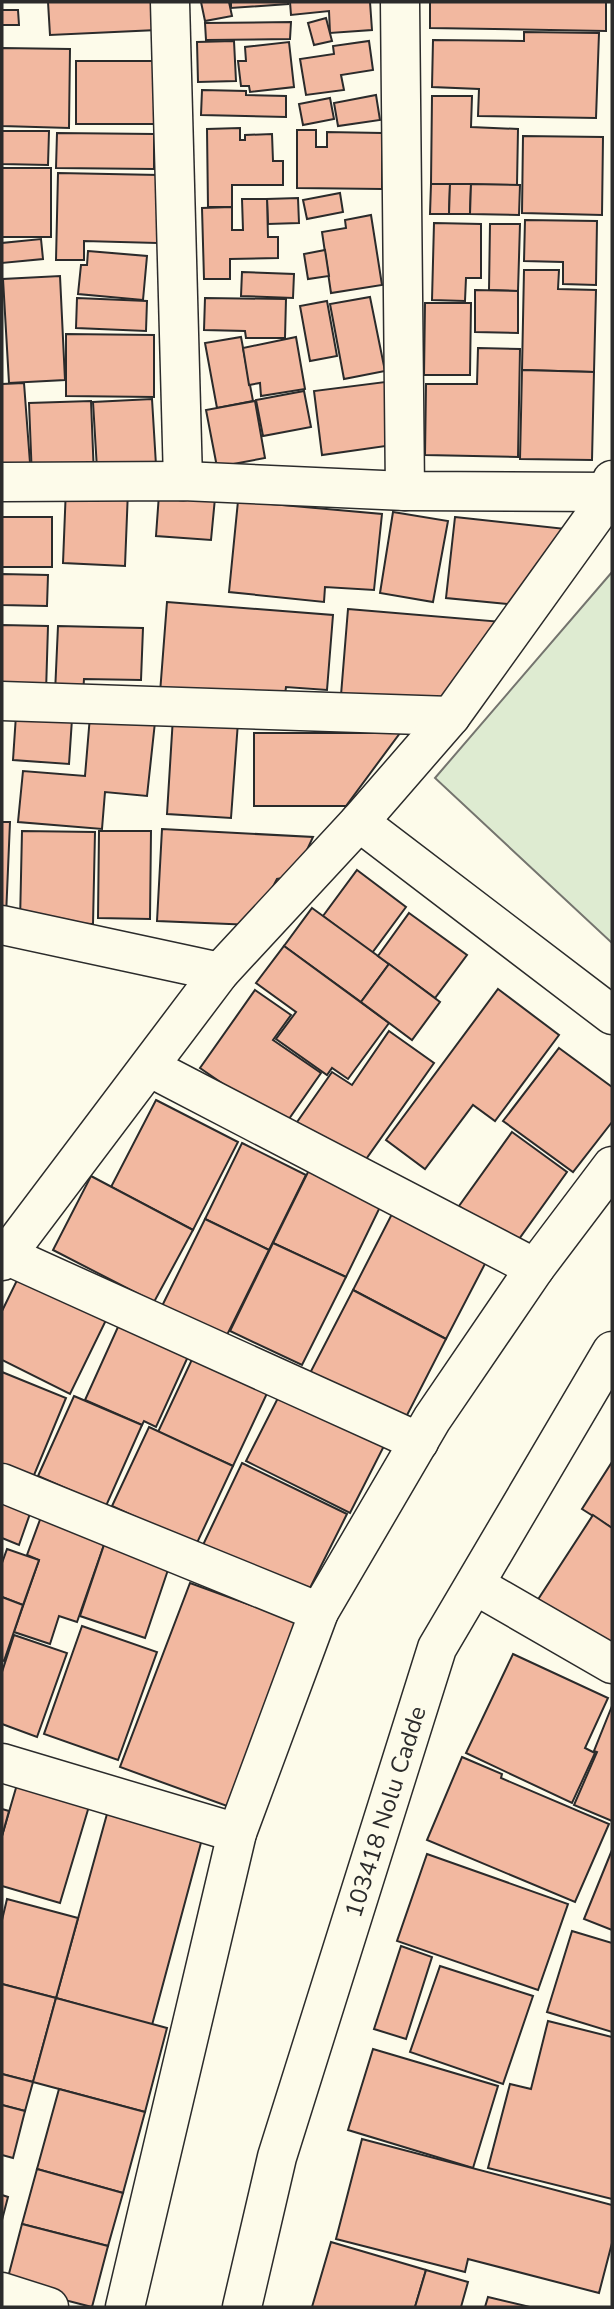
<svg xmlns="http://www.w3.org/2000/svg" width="614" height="2309" viewBox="0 0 614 2309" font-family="'Nunito Sans',sans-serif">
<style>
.green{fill:#deebd1;stroke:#74746e;stroke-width:2}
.building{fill:#f2b8a0;stroke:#2b2b2b;stroke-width:2}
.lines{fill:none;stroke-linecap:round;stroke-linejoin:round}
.street-casing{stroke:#2b2b2b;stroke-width:41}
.street{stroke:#fdfbea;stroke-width:38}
.labels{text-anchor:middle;stroke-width:5;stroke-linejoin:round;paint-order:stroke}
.street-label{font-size:24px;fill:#2b2b2b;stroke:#fdfbea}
</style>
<rect width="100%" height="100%" fill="#fdfbea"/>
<path class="green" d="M612,572v371l-177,-165z"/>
<g class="building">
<path d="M48,2h109v28l-107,5z"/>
<path d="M201,2h28l3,14 -27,5z"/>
<path d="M231,2h57v2l-57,4z"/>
<path d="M290,2h80l2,28 -42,3 -1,-22 -38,4z"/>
<path d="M430,2h176v29l-176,-3z"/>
<path d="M2,10h16l1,15h-17z"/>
<path d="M326,18l6,23 -18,4 -6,-22z"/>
<path d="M291,22l-1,17 -84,1 -1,-17z"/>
<path d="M524,32l75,1 -3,85 -118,-2 1,-27 -47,-2 1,-47 91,1z"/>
<path d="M234,41l2,40 -38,1 -1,-40z"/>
<path d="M369,41l4,29 -32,5 3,15 -38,5 -6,-36 34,-5 -1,-8z"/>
<path d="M289,42l5,45 -44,5 -1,-6h-8l-3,-25h8l-1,-14z"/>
<path d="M2,48l68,1 -1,79 -67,-2z"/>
<path d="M76,61h78l1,63h-79z"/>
<path d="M202,90l44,1v4l40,1v21l-85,-2z"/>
<path d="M376,95l4,25 -42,6 -4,-23z"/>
<path d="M432,96h40l-1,31 47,2 -1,56 -86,-1z"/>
<path d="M330,98l4,21 -31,6 -4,-21z"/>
<path d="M240,128v12h5v-5l27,-1 1,27h10v24h-51v22h-24l-1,-78z"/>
<path d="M297,130h19v17h11v-15l55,1v56l-85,-1z"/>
<path d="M2,131h47l-1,34 -46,-1z"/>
<path d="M57,133l97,1v35l-98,-1z"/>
<path d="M523,136l80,1 -1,78 -80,-2z"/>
<rect x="2" y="168" width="49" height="69"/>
<path d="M58,173l101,2 -2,68 -73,-2v19h-28z"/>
<path d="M431,184h19l-1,30h-19z"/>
<path d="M450,184h21l-1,30h-21z"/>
<path d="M471,184l49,1 -1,30 -49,-1z"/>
<path d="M340,193l3,19 -36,7 -4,-19z"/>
<path d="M298,198l1,25 -31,1 -1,-25z"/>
<path d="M242,199h25l1,38h10v21l-48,1v20h-26l-2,-71 30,-1v23h11z"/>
<path d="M371,215l11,70 -51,8 -9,-61 24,-4 -1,-8z"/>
<path d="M525,220l72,1 -1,64 -33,-1v-22l-39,-1z"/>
<path d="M434,223l47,1v54h-15l-1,23 -33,-1z"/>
<path d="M490,224h30l-2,67 -29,-1z"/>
<path d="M41,239l2,20 -41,4v-20z"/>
<path d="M325,250l4,26 -21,3 -4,-25z"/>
<path d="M88,251l59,5 -4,44 -65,-6 3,-29h6z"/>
<path d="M524,270h35l-1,19 38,1 -2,82 -72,-2z"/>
<path d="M242,272l52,2 -1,24 -52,-2z"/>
<path d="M60,276l5,104 -56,3 -6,-104z"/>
<path d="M475,290l43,1v42l-43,-1z"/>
<path d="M370,297l15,74 -41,8 -14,-75z"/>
<path d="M77,298l70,3 -1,30 -70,-3z"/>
<path d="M205,298l81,1 -1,39h-39l-1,-7 -41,-1z"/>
<path d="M327,301l10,55 -27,5 -10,-55z"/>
<path d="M425,303h46l-1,72h-46z"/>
<path d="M66,334l88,1v62l-88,-1z"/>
<path d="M241,337l12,64 -36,7 -12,-65z"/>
<path d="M296,337l9,52 -44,7 -1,-13 -11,2 -6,-37z"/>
<path d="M478,348l42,1 -2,108 -93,-2 1,-71h51z"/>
<path d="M522,370l72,2 -2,88 -72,-1z"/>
<path d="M385,382l8,63 -71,10 -8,-64z"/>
<path d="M24,383l6,80 -28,2v-81z"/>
<path d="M304,391l7,36 -48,9 -7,-36z"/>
<path d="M152,399l4,66 -59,4 -4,-67z"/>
<path d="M91,401l3,75 -62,2 -3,-75z"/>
<path d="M255,401l10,57 -48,9 -11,-57z"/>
<path d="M66,487l62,3 -3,76 -62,-3z"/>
<path d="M159,494l56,4 -4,42 -55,-4z"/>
<path d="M238,501l144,13 -8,76 -49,-3 -1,15 -95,-10z"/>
<path d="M393,512l55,9 -15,81 -53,-9z"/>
<rect x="2" y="517" width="50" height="50"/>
<path d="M455,517l111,12 -48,76 -72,-7z"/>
<path d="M2,574l46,1 -1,31 -45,-1z"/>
<path d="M167,602l166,13 -6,75 -41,-3 -2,15 -124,-9z"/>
<path d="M348,609l155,13 -60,81 -102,-8z"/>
<path d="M2,625l46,1 -2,66 -44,-1z"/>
<path d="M58,626l85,2 -2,52 -57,-1 -1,15 -28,-1z"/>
<path d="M16,715l56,4 -3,45 -56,-4z"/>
<path d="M90,716l65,6 -8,74 -42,-4 -3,37 -84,-7 5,-51 62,5z"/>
<path d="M173,717l65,5 -7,96 -64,-4z"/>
<path d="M254,733h146l-54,73h-92z"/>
<path d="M2,822h8l-4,94h-4z"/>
<path d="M162,829l151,8 -18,39 -18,3 -24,46 -96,-4z"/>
<path d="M22,831l73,1 -2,92 -73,-2z"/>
<path d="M99,831h52l-1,88 -52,-1z"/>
<path d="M357,870l49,37 -34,46 -49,-37z"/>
<path d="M312,908l77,56 -28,38 -77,-56z"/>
<path d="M409,913l58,42 -32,43 -57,-42z"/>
<path d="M284,946l105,77 -41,56 -16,-11 -5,7 -51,-36 20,-27 -40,-29z"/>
<path d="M389,964l51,38 -28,38 -51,-38z"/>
<path d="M498,989l61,46 -64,86 -22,-16 -48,64 -39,-29z"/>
<path d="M255,990l36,25 -18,25 48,33 -37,53 -84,-58z"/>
<path d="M389,1031l45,32 -75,106 -64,-44 37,-53 20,13z"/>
<path d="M559,1048l53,39v35l-39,50 -70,-51z"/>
<path d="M156,1100l82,42 -45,88 -82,-43z"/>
<path d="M512,1132l55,40 -53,74 -55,-40z"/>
<path d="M242,1143l64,32 -37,75 -64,-31z"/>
<path d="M310,1168l72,35 -36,74 -73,-34z"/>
<path d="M91,1176l102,54 -39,72 -101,-52z"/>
<path d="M394,1210l94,48 -42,81 -93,-49z"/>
<path d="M205,1219l64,31 -43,87 -64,-31z"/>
<path d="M273,1243l73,34 -44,88 -72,-34z"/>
<path d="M21,1272l88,42 -39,80 -68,-34v-49z"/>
<path d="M353,1290l93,49 -43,84 -94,-48z"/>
<path d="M122,1318l69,32 -35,77 -12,-6 -2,4 -57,-25z"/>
<path d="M195,1353l75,34 -37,79 -75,-34z"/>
<path d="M2,1372l64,26 -34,82 -30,-13z"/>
<path d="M283,1388l104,52 -37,73 -104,-52z"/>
<path d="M74,1396l68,29 -36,81 -68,-30z"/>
<path d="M149,1427l84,39 -37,79 -84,-39z"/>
<path d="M612,1462v66l-30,-19z"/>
<path d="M242,1463l105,51 -41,82 -104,-49z"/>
<path d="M2,1497l30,11 -13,37 -17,-7z"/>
<path d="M593,1515l19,13v122l-75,-49z"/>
<path d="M41,1517l65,22 -29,83 -18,-6 -9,28 -36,-12 25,-72 -12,-5z"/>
<path d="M106,1539l65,22 -26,77 -65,-22z"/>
<path d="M7,1549l32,11 -16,45 -21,-8v-34z"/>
<path d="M190,1583l63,23 45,10 -71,190 -107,-39z"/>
<path d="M2,1597l21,8 -19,56 -2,-1z"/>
<path d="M82,1626l75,26 -39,108 -74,-26z"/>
<path d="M14,1635l53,18 -30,84 -35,-13v-52z"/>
<path d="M513,1654l95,44 -23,50 10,5 -23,50 -106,-50z"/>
<path d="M612,1706v115l-38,-16 23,-53 -3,-1z"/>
<path d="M462,1757l40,17 -1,4 108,46 -34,78 -148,-62z"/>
<path d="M18,1781l72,22 -30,100 -58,-17v-50z"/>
<path d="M2,1809l7,2 -7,25z"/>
<path d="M107,1814l95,25 -50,186 -96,-27z"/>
<path d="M612,1850v80l-28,-11z"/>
<path d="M427,1854l141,50 -30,86 -141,-49z"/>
<path d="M7,1899l71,19 -22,80 -54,-14v-64z"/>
<path d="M572,1931l40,12v89l-65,-20z"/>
<path d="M401,1946l31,11 -26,82 -32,-10z"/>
<path d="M440,1966l93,30 -30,88 -93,-32z"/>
<path d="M2,1984l54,14 -23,84 -31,-8z"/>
<path d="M56,1998l111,30 -22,84 -112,-30z"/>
<path d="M548,2021l64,16v162l-124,-31 22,-84 21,5z"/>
<path d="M373,2049l125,37 -25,82 -125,-38z"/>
<path d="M2,2074l31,8 -8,29 -23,-6z"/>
<path d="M59,2089l86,23 -22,81 -86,-24z"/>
<path d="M2,2105l23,6 -12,47 -11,-3z"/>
<path d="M362,2139l250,66v38l-13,50 -131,-34 -3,13 -129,-33z"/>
<path d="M37,2169l86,24 -15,53 -86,-22z"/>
<path d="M2,2195l6,2 -6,23z"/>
<path d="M22,2224l86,22 -16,61 -86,-22z"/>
<path d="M331,2242l95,28 -11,37h-103z"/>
<path d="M426,2270l42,12 -7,25h-46z"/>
<path d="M488,2297l42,10h-45z"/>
</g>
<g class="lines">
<defs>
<g id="street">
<path d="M170,2l13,479"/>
<path d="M400,2l5,489"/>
<path d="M2,482l181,-1 222,10 207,1"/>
<path d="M2,701l449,15"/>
<path d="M359,822l253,193"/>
<path d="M2,925l218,47"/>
<path d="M149,1067l386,201"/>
<path d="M6,1255l413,187"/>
<path d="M2,1261l218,-289 139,-150 92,-106 161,-224v-12"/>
<path d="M2,1483l317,129"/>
<path d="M475,1585l137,79"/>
<path d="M2,1763l235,70"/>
<path d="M2,2292l47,15"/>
<path d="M125,2307l112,-474 82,-221 113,-193 103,-151 77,-102"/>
<path id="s1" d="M242,2307l35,-150 160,-509 175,-297"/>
</g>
</defs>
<use href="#street" class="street-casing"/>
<use href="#street" class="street"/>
</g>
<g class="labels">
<g class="street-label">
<text dy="8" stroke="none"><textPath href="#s1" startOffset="516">103418 Nolu Cadde</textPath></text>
</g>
</g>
<rect width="614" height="2309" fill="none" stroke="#2b2b2b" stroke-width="7"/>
</svg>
